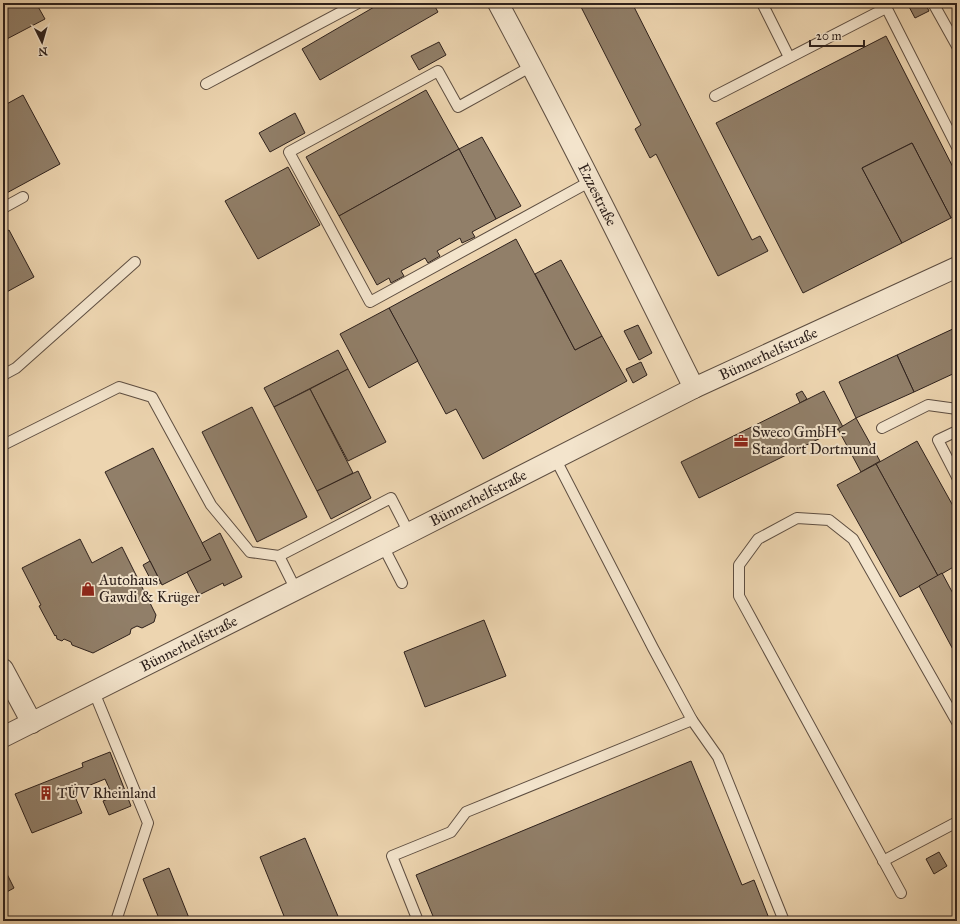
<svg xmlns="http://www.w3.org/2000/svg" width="960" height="924" viewBox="0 0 960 924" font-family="'IM FELL Great Primer',serif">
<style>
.building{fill:#917f69;stroke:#2e211c}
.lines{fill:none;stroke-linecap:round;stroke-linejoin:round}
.lane-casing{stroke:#5e4e41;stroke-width:12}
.street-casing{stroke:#5e4e41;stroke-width:22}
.lane{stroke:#f3e4cc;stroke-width:10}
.street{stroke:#f3e4cc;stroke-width:20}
.labels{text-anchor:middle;stroke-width:4;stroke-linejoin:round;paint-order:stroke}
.street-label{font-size:15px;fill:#2e211c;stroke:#f3e4cc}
.poi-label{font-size:15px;fill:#2e211c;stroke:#f3e4cc;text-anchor:start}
</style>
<rect width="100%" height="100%" fill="#edd5b0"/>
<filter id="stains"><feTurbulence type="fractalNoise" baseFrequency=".005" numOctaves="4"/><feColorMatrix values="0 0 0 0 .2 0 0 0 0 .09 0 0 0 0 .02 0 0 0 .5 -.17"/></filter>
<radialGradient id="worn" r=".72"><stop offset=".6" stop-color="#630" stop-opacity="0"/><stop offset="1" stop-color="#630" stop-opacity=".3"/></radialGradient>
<g class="building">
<path d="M3,3h33l9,16 -42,22z"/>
<path d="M381,3h52l5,9 -118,68 -18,-31z"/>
<path d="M579,3h53l120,237 8,-4 8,15 -50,25 -62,-122 -6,4 -15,-29 6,-4z"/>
<path d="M907,3h18l4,8 -14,7z"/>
<path d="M886,36l71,139v40l-6,3 -39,-75 -50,25 40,75 -99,50 -87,-170z"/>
<path d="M439,42l7,13 -27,15 -8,-14z"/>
<path d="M426,90l33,59 -120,67 -33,-59z"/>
<path d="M23,95l37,69 -57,31v-89z"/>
<path d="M295,113l10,20 -35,19 -11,-19z"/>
<path d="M482,137l39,69 -25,13 -37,-70z"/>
<path d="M912,143l39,75 -49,25 -40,-75z"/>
<path d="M459,149l37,70 -24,13 3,5 -13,6 -2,-5 -23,13 3,5 -12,7 -3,-5 -24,13 3,5 -13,7 -2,-5 -12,7 -38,-69z"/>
<path d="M288,167l32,58 -62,34 -33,-58z"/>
<path d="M9,230l25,47 -31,17v-61z"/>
<path d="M516,239l59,111 27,-14 25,45 -144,78 -27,-50 -10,5 -57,-106z"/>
<path d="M561,260l41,76 -27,14 -40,-76z"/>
<path d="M389,308l29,53 -49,27 -29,-54z"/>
<path d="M638,325l14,28 -13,7 -15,-29z"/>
<path d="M957,327v45l-43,20 -17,-37z"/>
<path d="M338,350l10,19 -74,38 -10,-19z"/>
<path d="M897,355l17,37 -58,26 -17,-36z"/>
<path d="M641,362l6,13 -14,8 -7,-14z"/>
<path d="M348,369l38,73 -38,19 -38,-72z"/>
<path d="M310,389l43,84 -36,18 -43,-84z"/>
<path d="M802,391l5,8 -7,4 -4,-9z"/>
<path d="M824,391l19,36 -144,71 -18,-36z"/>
<path d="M252,407l55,110 -50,25 -55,-110z"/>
<path d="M856,418l24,43 -19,11 -23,-43z"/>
<path d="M917,441l40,72v52l-19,11 -62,-112z"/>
<path d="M153,448l58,112 -49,25 -57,-113z"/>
<path d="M876,464l62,112 -38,21 -63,-112z"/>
<path d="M358,471l13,27 -40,21 -14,-28z"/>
<path d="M220,533l22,44 -18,9 -1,-3 -24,12 -12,-23 24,-12 -9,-17z"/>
<path d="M80,539l12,24 30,-16 34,68 -2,7 -12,6 -5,-2 -6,3 -1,5 -37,19 -21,-8 -1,-3 -7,-3 -2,2 -5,-2 -1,-4 -1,1 -16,-30 2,-1 -19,-37z"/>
<path d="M150,561l11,22 -7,3 -11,-21z"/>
<path d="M942,573l15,28v56l-38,-71z"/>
<path d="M484,620l22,56 -81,31 -21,-55z"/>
<path d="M110,752l21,54 -22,9 -6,-14 10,-4 -8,-18 -32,13 9,21 -50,20 -17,-39 68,-27 -1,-4z"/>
<path d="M691,761l51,124 12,-5 16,41h-335l-19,-46z"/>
<path d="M305,838l35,83h-54l-26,-64z"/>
<path d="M939,852l8,14 -13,8 -8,-15z"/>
<path d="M3,866l11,22 -11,6z"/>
<path d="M169,868l20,50 -8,3h-21l-17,-42z"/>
</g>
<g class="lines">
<defs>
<g id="lane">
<path d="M762,3l27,54"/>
<path d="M884,3l73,144"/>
<path d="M933,3l24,43"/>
<path d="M532,66l-74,41 -20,-36 -149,81 81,150 221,-121"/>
<path d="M206,84l152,-81"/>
<path d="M715,96l171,-88"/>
<path d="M3,208l20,-11"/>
<path d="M3,375l13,-7 119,-106"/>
<path d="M882,428l46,-23 29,4"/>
<path d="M957,431l-19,9 19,37"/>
<path d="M3,445l116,-58 33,10 59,108 39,47 29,4"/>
<path d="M555,458l98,190 39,72 26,37 66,164"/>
<path d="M383,546l19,37"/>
<path d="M296,590l-17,-34 112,-58 18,35"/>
<path d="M94,692l54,131 -32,98"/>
<path d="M883,861l74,-39"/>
<path d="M901,893l-162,-297v-31l19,-26 39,-21 32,2 24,19 104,183"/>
<path d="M418,921l-26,-65 59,-24 15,-20 226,-92"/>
</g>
<g id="street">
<path id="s1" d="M498,3c68,127 132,256 196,385"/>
<path d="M3,669l29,54"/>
<path id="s2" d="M3,737l406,-204 285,-145 263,-121"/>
</g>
</defs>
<use href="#lane" class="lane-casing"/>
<use href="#street" class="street-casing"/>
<use href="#lane" class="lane"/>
<use href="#street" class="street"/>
</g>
<defs>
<symbol id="office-bare" viewBox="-9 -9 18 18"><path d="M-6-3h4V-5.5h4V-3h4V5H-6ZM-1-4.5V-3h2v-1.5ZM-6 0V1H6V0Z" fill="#8f2418" stroke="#f3e4cc" stroke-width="2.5" paint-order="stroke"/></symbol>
<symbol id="shop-bare" viewBox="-9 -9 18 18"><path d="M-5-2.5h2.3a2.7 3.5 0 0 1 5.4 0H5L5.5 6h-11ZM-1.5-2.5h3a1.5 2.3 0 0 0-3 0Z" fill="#8f2418" stroke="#f3e4cc" stroke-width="2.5" paint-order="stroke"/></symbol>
<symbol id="building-bare" viewBox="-9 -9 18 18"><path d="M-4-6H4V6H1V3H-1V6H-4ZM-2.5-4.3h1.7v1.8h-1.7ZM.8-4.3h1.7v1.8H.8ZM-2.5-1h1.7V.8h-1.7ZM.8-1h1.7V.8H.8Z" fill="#8f2418" stroke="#f3e4cc" stroke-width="2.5" paint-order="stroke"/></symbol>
</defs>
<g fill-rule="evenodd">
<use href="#office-bare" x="731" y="431" width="20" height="20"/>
<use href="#shop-bare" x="78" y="579" width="20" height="20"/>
<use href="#building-bare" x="36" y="783" width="20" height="20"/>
</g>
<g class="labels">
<g class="street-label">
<text dy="5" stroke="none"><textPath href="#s1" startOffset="216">Ezzestraße</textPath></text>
<text dy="5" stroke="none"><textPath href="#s2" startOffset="856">Bünnerhelfstraße</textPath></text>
<text dy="5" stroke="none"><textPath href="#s2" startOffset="532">Bünnerhelfstraße</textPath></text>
<text dy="5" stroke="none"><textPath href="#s2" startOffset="208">Bünnerhelfstraße</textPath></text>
</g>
<g class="poi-label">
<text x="752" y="437">Sweco GmbH -<tspan x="752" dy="17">Standort Dortmund</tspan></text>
<text x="99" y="585">Autohaus<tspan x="99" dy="17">Gawdi &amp; Krüger</tspan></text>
<text x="57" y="798">TÜV Rheinland</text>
</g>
</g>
<rect width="960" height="924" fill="none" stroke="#edd5b0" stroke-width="16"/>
<rect x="4" y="4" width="952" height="916" fill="none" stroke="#2e211c" stroke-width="2"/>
<rect x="8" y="8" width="944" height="908" fill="none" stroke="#2e211c"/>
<g transform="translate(42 42) rotate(175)" stroke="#f3e4cc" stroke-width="3" paint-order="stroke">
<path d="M0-3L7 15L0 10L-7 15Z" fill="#2e211c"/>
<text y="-6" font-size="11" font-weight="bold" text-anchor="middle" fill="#2e211c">N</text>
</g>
<path d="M810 40v6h54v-6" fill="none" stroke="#2e211c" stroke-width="2"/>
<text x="816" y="40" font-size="12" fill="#2e211c" stroke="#f3e4cc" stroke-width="3" paint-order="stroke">20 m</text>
<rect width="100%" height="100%" filter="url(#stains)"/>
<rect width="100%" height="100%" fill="url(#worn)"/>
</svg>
